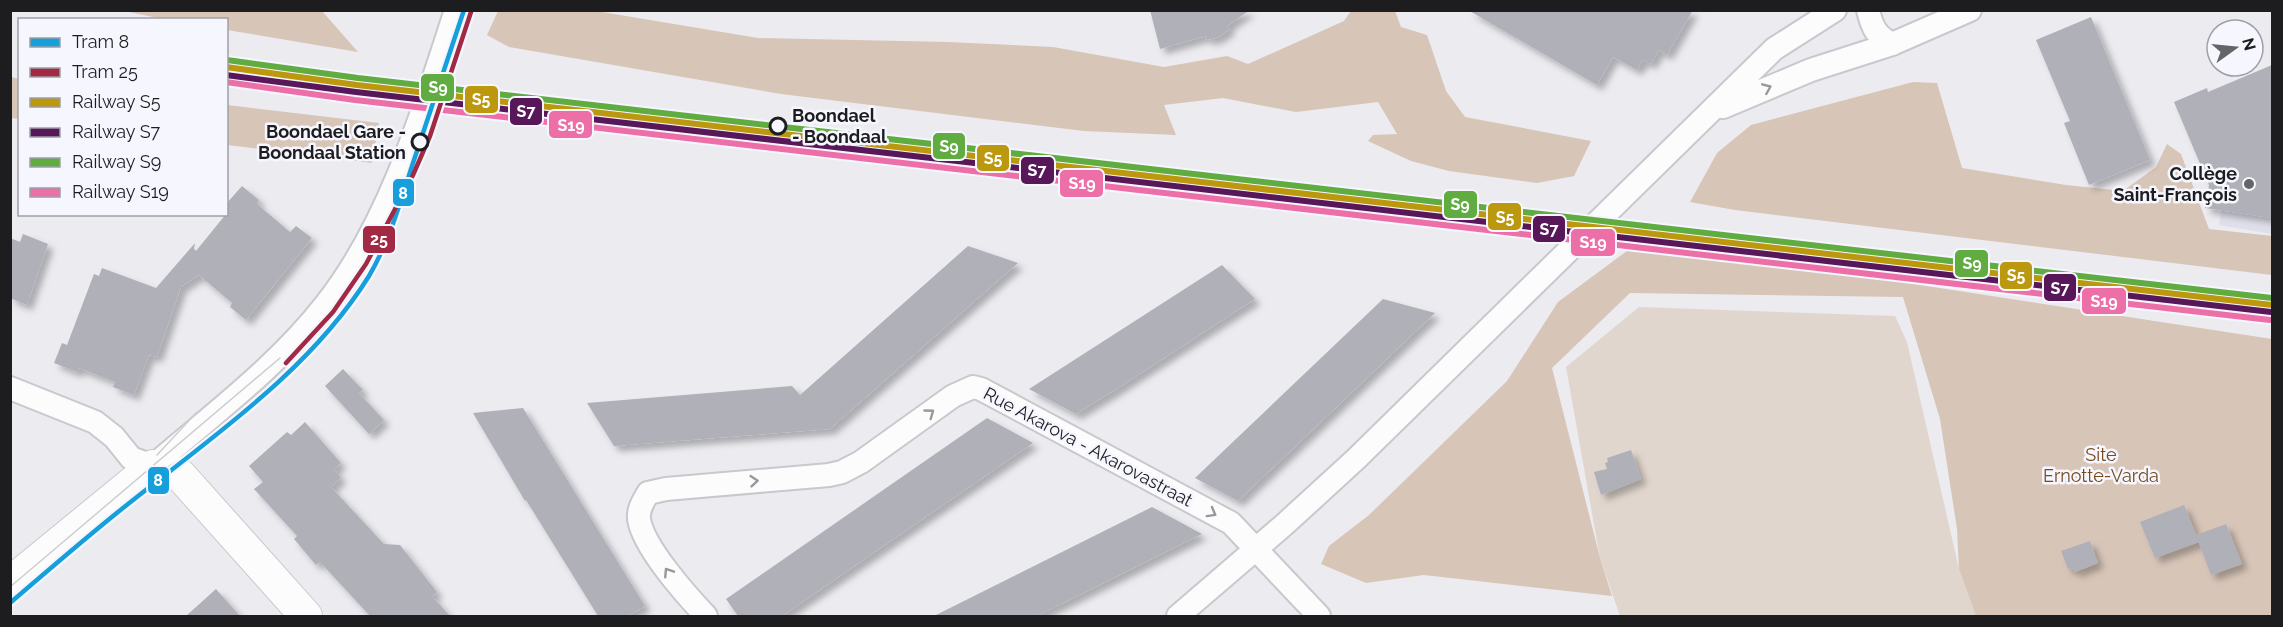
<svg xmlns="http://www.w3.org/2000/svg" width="2283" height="627" viewBox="0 0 2283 627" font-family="Raleway,sans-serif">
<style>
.built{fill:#dfdfeb}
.green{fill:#e1d6ce}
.forest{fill:#d7c5b8}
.building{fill:#b0b0b9;filter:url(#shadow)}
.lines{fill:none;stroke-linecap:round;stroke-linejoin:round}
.street-casing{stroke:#c8c8cd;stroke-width:26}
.secondary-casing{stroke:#c8c8cd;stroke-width:34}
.street{stroke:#fcfcfd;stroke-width:22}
.secondary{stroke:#fcfcfd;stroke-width:32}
.tram{stroke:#ceced0;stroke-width:1.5}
.rail-1-casing{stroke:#f6f6ff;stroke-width:10}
.rail-2-casing{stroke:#f6f6ff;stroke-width:10}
.rail-3-casing{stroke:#f6f6ff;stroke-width:10}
.rail-4-casing{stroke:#f6f6ff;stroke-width:10}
.rail-1{stroke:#bb980e;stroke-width:6}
.rail-2{stroke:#571759;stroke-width:6}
.rail-3{stroke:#60ac41;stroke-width:6}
.rail-4{stroke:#ed6fa7;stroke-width:6}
.tram-1-casing{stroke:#f6f6ff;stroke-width:9}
.tram-2-casing{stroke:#f6f6ff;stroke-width:9}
.tram-1{stroke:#169fdb;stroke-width:4.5}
.tram-2{stroke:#a12944;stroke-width:4.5}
.oneway{stroke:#98989a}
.stop-dot{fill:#f6f6ff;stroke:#1d1d20;stroke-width:3}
.poi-dot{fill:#656569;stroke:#f6f6ff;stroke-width:2}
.labels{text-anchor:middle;stroke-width:5;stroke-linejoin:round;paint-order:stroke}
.stop-label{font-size:18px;font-weight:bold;fill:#1d1d20;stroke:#f6f6ff;text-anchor:start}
.poi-label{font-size:18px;font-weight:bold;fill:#1d1d20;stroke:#f6f6ff;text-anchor:end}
.street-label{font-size:18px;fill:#1d1d20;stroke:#f6f6ff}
.park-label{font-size:18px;fill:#764a1c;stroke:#f6f6ff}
.line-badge{stroke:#f6f6ff;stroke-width:2}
.badge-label{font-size:16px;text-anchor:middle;font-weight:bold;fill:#fff}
</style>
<defs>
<filter id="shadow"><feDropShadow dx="5.5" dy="5.5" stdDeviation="3" flood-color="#0004"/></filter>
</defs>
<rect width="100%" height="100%" fill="#ebebf0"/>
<path class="built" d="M2272,122v112l-53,-9 10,-67v-17z"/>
<path class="green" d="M1639,307l256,9 12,26 52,227 17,47h-356l-20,-58 -34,-191z"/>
<g class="forest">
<path d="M124,11h198l36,41 -131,-22 -1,-10 -63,-1z"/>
<path d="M498,11h98l162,27 190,4 105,5 111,20 63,-11 21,8 96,-43 7,-10h44l6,16 26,8 19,56 19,26 126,24 -17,35 -37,7 -88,-12 -38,-10 -43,-20 5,-6 24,-1 -19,-32 -82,10 -73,-14 -59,7 12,30 -92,-4 -303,-37 -272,-47 -22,-12z"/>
<path d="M11,77l8,2v40l-8,-1z"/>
<path d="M1913,82l24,1 25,85 104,17 57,6 33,-24 11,-23 14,10 28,75 63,7v39l-537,-65 -45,-8 27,-49 34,-28z"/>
<path d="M227,105l152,18 -7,40 -145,-18z"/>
<path d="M1639,242l633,97v277h-296l-17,-47 -2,-40 -17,-110 -37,-122 -273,-4 -78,75 48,190 12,38 -188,-21 -58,8 -45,-19 8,-18 40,-31 138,-134 51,-79z"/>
</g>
<g class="building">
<path d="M1150,10h100l-23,16 3,3 -11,8 -12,3 -1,-4 -46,13z"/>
<path d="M1468,10h225l-26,45 -8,-5 -8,14 -8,-4 -6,10 -24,-13 -16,28z"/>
<path d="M2091,17l59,143 -61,25 -25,-62 6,-2 -34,-81z"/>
<path d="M2272,65v153l-67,-10 4,-23 -35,-83 33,-14 1,4z"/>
<path d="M242,186l17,14 -2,4 33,28 6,-6 16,12 -66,82 -16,-13 2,-4 -33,-28 -18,12 -24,70 -8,-2 -15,40 -21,-8 2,-5 -36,-14 -2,4 -23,-9 8,-20 5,2 27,-71 5,2 3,-8 54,20 39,-45 -1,6 2,2 30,-37v-10z"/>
<path d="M23,234l25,10 -21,61 -17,-7v-60l10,4z"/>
<path d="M968,246l50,17 -188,166 -216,17 -27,-43 205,-17 8,9z"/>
<path d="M1222,265l33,34 -140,91 -39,24 -47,-25z"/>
<path d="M1383,299l52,14 -197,188 -43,-23z"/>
<path d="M343,369l20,21 -4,3 25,27 -15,14 -44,-48z"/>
<path d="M523,408l122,198 -17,10h-30l-72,-116 -1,1 -52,-88z"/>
<path d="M987,418l46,25 -251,173h-44l-12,-17z"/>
<path d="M305,422l36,41 -7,6 7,9 -10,9 53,57 16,1 37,47 -5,4 18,20h-80l-50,-54 -4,3 -22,-26 3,-3 -43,-47 9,-7 -14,-16 38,-34 4,3z"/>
<path d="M1631,450l10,29 -40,16 -7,-23 13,-3 -2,-6 3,-1 -1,-4z"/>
<path d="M2184,505l15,37 -44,16 -15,-36z"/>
<path d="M1152,507l50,27 -165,82h-103z"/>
<path d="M2226,524l16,40 -31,11 -15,-40z"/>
<path d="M2090,541l8,22 -23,9 -2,-4 -5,1 -7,-18z"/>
<path d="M216,589l24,27h-54z"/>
</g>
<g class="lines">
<defs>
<g id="street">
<path d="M1868,10c4,17 8,26 24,34"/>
<path d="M1723,107l88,-37 81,-26 78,-34"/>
<path d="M10,388l85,34 19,15 17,21 22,8c59,-51 125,-100 173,-162 64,-81 98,-196 130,-294"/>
<path d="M706,616c-19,-20 -63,-69 -67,-97 -1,-10 4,-17 9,-26l18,-4 163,-14 13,-3 19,-10 92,-66 20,-9 8,2 250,134 88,93"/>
<path d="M1178,616l107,-92 71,-65 418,-410 61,-39"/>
</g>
<path id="secondary" d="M10,583l143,-117 27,9 126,141"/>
</defs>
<use href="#street" class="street-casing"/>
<use href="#secondary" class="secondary-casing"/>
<use href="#street" class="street"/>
<use href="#secondary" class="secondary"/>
<g class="tram">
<path d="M157,455l39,-42"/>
<path d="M149,478l46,-27 18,-14"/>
<path d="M10,587l270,-229"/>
</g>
<defs>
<path id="rail-1" d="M226,67l131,18 1915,220"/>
<path id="rail-2" d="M226,75l130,17 1915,220"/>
<path id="rail-3" d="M227,60l131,18 1914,220"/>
<path id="rail-4" d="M226,82l129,18 1915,220"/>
</defs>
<use href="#rail-1" class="rail-1-casing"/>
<use href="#rail-2" class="rail-2-casing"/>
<use href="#rail-3" class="rail-3-casing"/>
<use href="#rail-4" class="rail-4-casing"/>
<use href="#rail-1" class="rail-1"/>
<use href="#rail-2" class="rail-2"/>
<use href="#rail-3" class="rail-3"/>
<use href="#rail-4" class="rail-4"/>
<defs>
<path id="tram-1" d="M10,603c36,-31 72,-62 108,-91 89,-72 190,-138 251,-236 20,-34 31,-73 43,-110 17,-52 35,-104 52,-156"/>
<path id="tram-2" d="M286,363l47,-51 33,-48 47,-89 17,-39 41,-124"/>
</defs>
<use href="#tram-1" class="tram-1-casing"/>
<use href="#tram-2" class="tram-2-casing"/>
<use href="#tram-1" class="tram-1"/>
<use href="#tram-2" class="tram-2"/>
</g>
<defs><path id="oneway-chevron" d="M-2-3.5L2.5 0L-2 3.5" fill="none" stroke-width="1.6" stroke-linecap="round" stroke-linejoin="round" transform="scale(1.5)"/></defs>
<g class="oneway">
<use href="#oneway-chevron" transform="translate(1767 88) rotate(-23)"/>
<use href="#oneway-chevron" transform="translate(930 413) rotate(-36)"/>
<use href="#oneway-chevron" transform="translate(754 481) rotate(-5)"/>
<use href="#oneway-chevron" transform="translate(1212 513) rotate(29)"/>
<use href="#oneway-chevron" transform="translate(668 572) rotate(-123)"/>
</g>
<g class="stop-dot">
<circle cx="778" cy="126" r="8"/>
<circle cx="420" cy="142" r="8"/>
</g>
<circle class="poi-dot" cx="2249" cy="184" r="6"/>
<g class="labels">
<g class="stop-label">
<text x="792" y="122">Boondael<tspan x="792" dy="21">- Boondaal</tspan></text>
<text x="406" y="138" text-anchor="end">Boondael Gare -<tspan x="406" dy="21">Boondaal Station</tspan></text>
</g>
<g class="poi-label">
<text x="2237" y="180">Collège<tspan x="2237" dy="21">Saint-François</tspan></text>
</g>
<g class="street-label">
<text transform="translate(1088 447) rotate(28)" y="6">Rue Akarova - Akarovastraat</text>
</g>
<g class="park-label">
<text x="2101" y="461">Site<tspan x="2101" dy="21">Ernotte-Varda</tspan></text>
</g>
</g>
<g class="line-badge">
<rect x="420" y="73" width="35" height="29" rx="6" fill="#60ac41"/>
<rect x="464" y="85" width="35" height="29" rx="6" fill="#bb980e"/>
<rect x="509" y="97" width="34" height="29" rx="6" fill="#571759"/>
<rect x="548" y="110" width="45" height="29" rx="6" fill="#ed6fa7"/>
<rect x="932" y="132" width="34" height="28" rx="6" fill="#60ac41"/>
<rect x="976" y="144" width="34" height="28" rx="6" fill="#bb980e"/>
<rect x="1020" y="156" width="35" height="29" rx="6" fill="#571759"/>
<rect x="1059" y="169" width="45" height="29" rx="6" fill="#ed6fa7"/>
<rect x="392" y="178" width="23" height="29" rx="6" fill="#169fdb"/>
<rect x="1443" y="190" width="35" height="29" rx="6" fill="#60ac41"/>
<rect x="1487" y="202" width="35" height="29" rx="6" fill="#bb980e"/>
<rect x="1532" y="215" width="34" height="28" rx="6" fill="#571759"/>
<rect x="362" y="225" width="34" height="29" rx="6" fill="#a12944"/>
<rect x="1570" y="228" width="46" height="29" rx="6" fill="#ed6fa7"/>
<rect x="1954" y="249" width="35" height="29" rx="6" fill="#60ac41"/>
<rect x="1999" y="261" width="34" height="29" rx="6" fill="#bb980e"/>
<rect x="2043" y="273" width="34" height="29" rx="6" fill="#571759"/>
<rect x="2081" y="287" width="46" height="28" rx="6" fill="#ed6fa7"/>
<rect x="147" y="466" width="23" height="29" rx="6" fill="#169fdb"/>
</g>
<g class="badge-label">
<text x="438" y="93">S9</text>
<text x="481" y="105">S5</text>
<text x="526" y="117">S7</text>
<text x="571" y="131">S19</text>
<text x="949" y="152">S9</text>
<text x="993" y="164">S5</text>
<text x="1037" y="176">S7</text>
<text x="1082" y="189">S19</text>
<text x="403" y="199">8</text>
<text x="1460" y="210">S9</text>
<text x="1505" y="223">S5</text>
<text x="1549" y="235">S7</text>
<text x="379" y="245">25</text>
<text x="1593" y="248">S19</text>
<text x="1972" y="269">S9</text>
<text x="2016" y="281">S5</text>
<text x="2060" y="294">S7</text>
<text x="2104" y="307">S19</text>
<text x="158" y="486">8</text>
</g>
<rect width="2283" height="627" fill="none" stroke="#1d1d20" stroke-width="24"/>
<rect x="18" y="18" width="210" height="198" fill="#f6f6ff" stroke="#9f9fa6" stroke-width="1.5"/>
<rect x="30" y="38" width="30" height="9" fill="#169fdb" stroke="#9f9fa6" stroke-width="1.5"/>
<text x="72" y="48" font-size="18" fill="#1d1d20">Tram 8</text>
<rect x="30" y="68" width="30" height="9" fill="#a12944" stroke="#9f9fa6" stroke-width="1.5"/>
<text x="72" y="78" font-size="18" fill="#1d1d20">Tram 25</text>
<rect x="30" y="98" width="30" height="9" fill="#bb980e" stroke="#9f9fa6" stroke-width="1.5"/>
<text x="72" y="108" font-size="18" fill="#1d1d20">Railway S5</text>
<rect x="30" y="128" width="30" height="9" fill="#571759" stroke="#9f9fa6" stroke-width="1.5"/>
<text x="72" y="138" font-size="18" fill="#1d1d20">Railway S7</text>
<rect x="30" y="158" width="30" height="9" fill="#60ac41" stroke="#9f9fa6" stroke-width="1.5"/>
<text x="72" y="168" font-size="18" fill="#1d1d20">Railway S9</text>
<rect x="30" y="188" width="30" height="9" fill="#ed6fa7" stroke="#9f9fa6" stroke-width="1.5"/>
<text x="72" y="198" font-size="18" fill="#1d1d20">Railway S19</text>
<g transform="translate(2235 48) rotate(75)"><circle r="28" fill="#f6f6ff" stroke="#9f9fa6" stroke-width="1.5"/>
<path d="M0-4.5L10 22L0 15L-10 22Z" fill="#656569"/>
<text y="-9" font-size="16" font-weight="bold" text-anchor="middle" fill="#1d1d20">N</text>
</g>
</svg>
